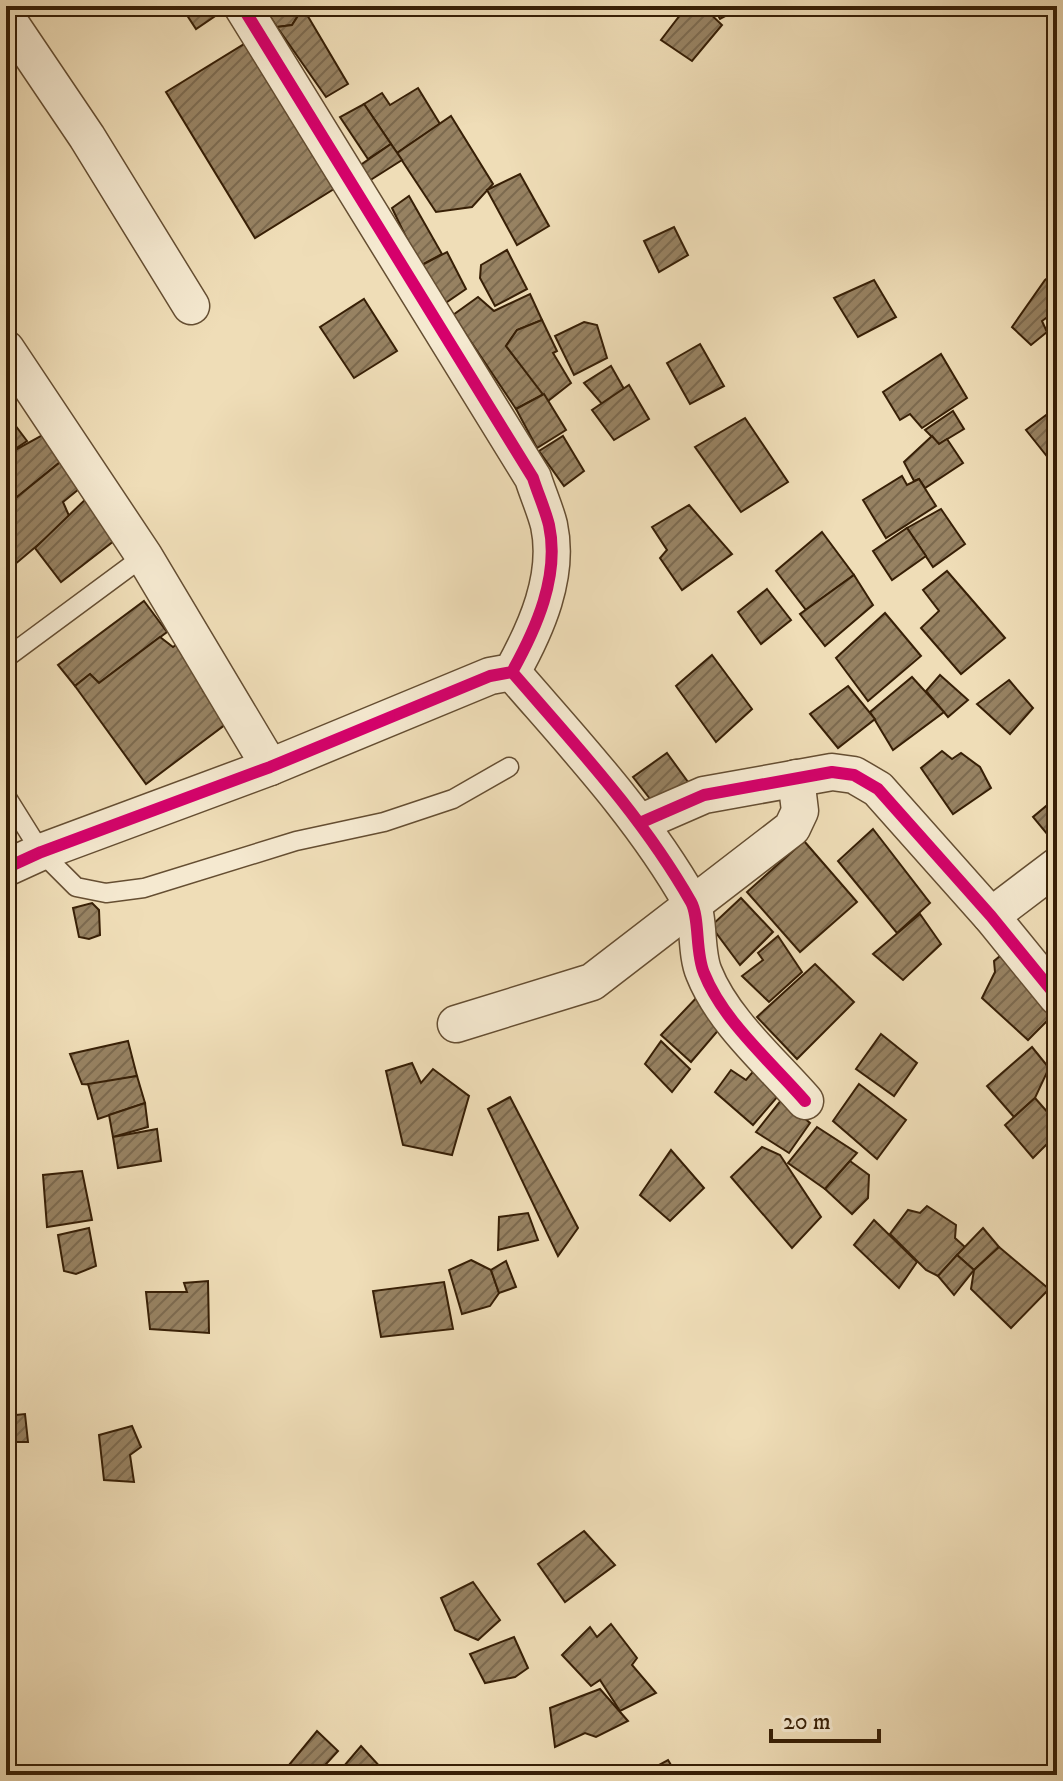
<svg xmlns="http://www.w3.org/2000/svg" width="1063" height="1781" viewBox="0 0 1063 1781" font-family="'IM FELL DW Pica',serif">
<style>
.building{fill:url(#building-hatch);stroke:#371f06;stroke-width:2}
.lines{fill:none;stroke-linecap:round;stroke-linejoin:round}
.lane-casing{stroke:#654e32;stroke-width:21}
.street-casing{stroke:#654e32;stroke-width:39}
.lane{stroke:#f5e9d0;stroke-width:18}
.street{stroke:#f5e9d0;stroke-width:36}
.cycleway-casing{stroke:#f5e9d0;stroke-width:17}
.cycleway{stroke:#d6006c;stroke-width:12}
</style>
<defs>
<pattern id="building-hatch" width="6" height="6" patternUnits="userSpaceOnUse" patternTransform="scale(2)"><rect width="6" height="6" fill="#978262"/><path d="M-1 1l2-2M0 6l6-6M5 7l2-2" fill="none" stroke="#7c6a4f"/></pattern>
</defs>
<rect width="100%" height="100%" fill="#efddb7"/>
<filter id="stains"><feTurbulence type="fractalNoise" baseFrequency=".0025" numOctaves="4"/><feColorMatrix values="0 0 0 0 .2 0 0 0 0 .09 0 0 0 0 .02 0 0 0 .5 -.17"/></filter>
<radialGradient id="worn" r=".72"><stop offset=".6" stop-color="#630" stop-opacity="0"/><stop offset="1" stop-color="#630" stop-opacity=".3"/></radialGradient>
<g class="building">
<path d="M181,6h49l-34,23z"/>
<path d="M263,6h39l1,2 -11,17 -15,2z"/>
<path d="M687,6h15l20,19 -30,36 -31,-21z"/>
<path d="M713,6h31l-24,13z"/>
<path d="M303,8l45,76 -22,13 -49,-70 15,-2z"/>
<path d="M254,38l88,146 -87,54 -89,-146z"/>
<path d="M418,88l22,36 -43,29 -33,-49 18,-11 8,12z"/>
<path d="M364,104l27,40 -23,15 -28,-42z"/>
<path d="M451,116l42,68 -21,23 -36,5 -39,-59z"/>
<path d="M391,144l11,16 -33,21 -10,-15z"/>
<path d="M520,174l29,52 -32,19 -30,-55z"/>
<path d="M409,196l33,58 -22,12 -28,-58z"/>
<path d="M674,227l14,28 -29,17 -15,-31z"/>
<path d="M507,250l20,39 -32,17 -15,-28 1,-13z"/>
<path d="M447,252l19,37 -22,15 -24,-38z"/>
<path d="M1057,271v39l-15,11 5,11 -16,13 -19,-18 33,-47z"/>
<path d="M874,280l22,37 -38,20 -24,-39z"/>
<path d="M530,294l12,26 -25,10 -11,16 38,48 -28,15 -63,-94 25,-18 16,14z"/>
<path d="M364,299l33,52 -43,27 -34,-51z"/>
<path d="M542,320l15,31 -4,2 18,30 -23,18 -42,-55 11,-16z"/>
<path d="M584,322l13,3 10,33 -33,17 -19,-39z"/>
<path d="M700,344l24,42 -34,18 -23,-41z"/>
<path d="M941,354l26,44 -45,30 -12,-14 -10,6 -17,-28z"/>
<path d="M611,366l13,23 -22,15 -18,-21z"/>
<path d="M629,385l20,34 -35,21 -22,-30z"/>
<path d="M544,394l22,36 -29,18 -21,-39z"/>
<path d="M1057,407v62l-31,-39z"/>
<path d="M953,411l11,18 -25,15 -14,-14z"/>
<path d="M6,413l21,28 -21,14z"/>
<path d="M745,418l43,64 -47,30 -46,-65z"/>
<path d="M48,432l16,27 -58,47v-51z"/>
<path d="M563,436l21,35 -20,15 -25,-35z"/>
<path d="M932,436l7,8 8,-5 16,24 -38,25 -6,-9 -5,2 -10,-19z"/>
<path d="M64,459l21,25 -22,18 7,16 -63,53 -1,-65z"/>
<path d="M902,476l5,9 12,-6 17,27 -50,32 -23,-38z"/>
<path d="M91,494l28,43 -58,45 -26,-34z"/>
<path d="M689,505l43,49 -50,36 -22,-32 7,-8 -15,-23z"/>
<path d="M941,509l24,35 -32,23 -26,-39z"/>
<path d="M907,528l19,28 -34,24 -19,-29z"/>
<path d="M822,532l32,43 -48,35 -30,-39z"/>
<path d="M947,571l58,67 -44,36 -40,-46 18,-17 -16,-21z"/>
<path d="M854,575l19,30 -48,41 -25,-32z"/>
<path d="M767,589l24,31 -30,24 -23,-32z"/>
<path d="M144,601l23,31 -68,51 -9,-9 -15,12 -17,-21z"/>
<path d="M885,613l36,43 -53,45 -32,-43z"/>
<path d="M188,636l28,42 -13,13 27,30 -84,63 -71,-98 15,-12 9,9 61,-46 13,10z"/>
<path d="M712,655l40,54 -36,33 -40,-56z"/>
<path d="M940,675l28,25 -20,17 -22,-26z"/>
<path d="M912,677l32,35 -51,38 -23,-38z"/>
<path d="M1009,680l24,28 -23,26 -33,-30z"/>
<path d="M848,686l27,33 -37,29 -28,-34z"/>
<path d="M942,751l10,8 9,-6 19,14 11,21 -38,26 -32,-46z"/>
<path d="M667,753l21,29 -34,22 -21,-27z"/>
<path d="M1057,797v49l-24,-29z"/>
<path d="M873,829l57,74 -33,30 -59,-72z"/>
<path d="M804,841l53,61 -57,50 -53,-60z"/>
<path d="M741,898l32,34 -33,33 -29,-39z"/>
<path d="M92,903l7,7 1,25 -11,4 -10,-2 -6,-29z"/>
<path d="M920,914l21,30 -38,36 -30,-26z"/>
<path d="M778,936l24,36 -33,30 -27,-26 21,-16 -5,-7z"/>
<path d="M1005,952l51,60 -28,28 -46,-42 13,-26 -1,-11z"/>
<path d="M815,964l39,38 -57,57 -40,-42z"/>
<path d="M701,993l26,27 -36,42 -30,-27z"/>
<path d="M881,1034l36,29 -23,33 -38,-27z"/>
<path d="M128,1041l9,35 -41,9 -14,-1 -12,-30z"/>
<path d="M661,1041l29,28 -18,23 -27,-28z"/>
<path d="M1032,1047l17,21 -14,30 -21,19 -27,-31z"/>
<path d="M763,1060l22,28 -32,37 -38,-33 16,-22 15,10z"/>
<path d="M412,1063l9,20 12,-14 36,27 -17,59 -49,-10 -17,-74z"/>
<path d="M137,1076l8,27 -47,16 -10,-35z"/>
<path d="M859,1084l47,36 -29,39 -44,-38z"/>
<path d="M510,1097l68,131 -20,28 -70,-147z"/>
<path d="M1035,1098l22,25v11l-24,24 -28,-33z"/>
<path d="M782,1099l28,24 -21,30 -33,-21z"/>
<path d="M145,1103l3,24 -35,10 -4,-22z"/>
<path d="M817,1127l40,26 -32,36 -37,-26z"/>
<path d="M157,1129l4,32 -43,7 -5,-31z"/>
<path d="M762,1147l18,8 41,62 -29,31 -61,-71z"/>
<path d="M671,1150l33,38 -34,33 -30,-26z"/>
<path d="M850,1161l19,14 -1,23 -16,16 -27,-25z"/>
<path d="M82,1171l10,49 -45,7 -4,-52z"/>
<path d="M927,1206l29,19 -1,13 10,9 -27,29 -12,-6 -36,-36 18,-24 12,3z"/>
<path d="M528,1213l10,27 -40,10 1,-33z"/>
<path d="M874,1220l43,42 -18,26 -45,-43z"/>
<path d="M89,1228l7,38 -20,8 -12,-3 -6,-36z"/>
<path d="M983,1228l16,19 -25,23 -17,-15z"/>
<path d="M999,1247l50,42 -38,39 -40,-39 3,-19z"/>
<path d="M957,1255l17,15 -20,25 -16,-19z"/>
<path d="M471,1260l20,10 8,23 -9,13 -28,8 -13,-44z"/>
<path d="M506,1261l10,26 -17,6 -8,-23z"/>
<path d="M208,1281l1,52 -59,-4 -4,-37h41l-3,-9z"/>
<path d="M444,1282l9,47 -72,8 -8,-46z"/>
<path d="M25,1414l3,28h-22v-26z"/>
<path d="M132,1426l9,21 -11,8 4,27 -30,-2 -5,-45z"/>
<path d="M584,1531l31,34 -50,37 -27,-38z"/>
<path d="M473,1582l27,38 -22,20 -23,-10 -14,-32z"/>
<path d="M611,1624l26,34 -5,7 24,28 -36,18 -20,-31 -9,6 -29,-31 28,-28 7,10z"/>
<path d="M514,1637l14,31 -13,9 -30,6 -15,-29z"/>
<path d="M600,1689l28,32 -32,16 -11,-4 -30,14 -5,-39z"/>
<path d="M317,1731l21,20 -22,24h-11l-16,-10z"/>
<path d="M361,1746l22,24 -4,5h-26l-9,-9z"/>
<path d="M668,1760l9,15h-30l-1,-3z"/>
</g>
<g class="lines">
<defs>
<g id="lane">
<path d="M6,658l138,-102"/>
<path d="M6,796l35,56 35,35 30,6 38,-5 152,-47 88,-19 69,-23 56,-32"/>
</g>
<g id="street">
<path d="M6,17l81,120 104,169"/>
<path d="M6,349l138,207 126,211"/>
<path d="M512,672c64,74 130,144 179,230 9,16 4,50 13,71 19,48 67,89 101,128"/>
<path d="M642,822l62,-27 128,-23 22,3 24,14 113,127 66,81"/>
<path d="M6,868l35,-16 229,-85 220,-91 22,-4c24,-43 48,-96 37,-147 -4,-16 -11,-31 -16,-47l-291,-472"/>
<path d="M991,916l66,-50"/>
<path d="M456,1024l136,-42 200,-154 8,-17 -4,-33"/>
</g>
</defs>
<use href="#lane" class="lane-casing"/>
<use href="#street" class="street-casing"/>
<use href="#lane" class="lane"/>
<use href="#street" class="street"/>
<defs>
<g id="cycleway">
<path d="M512,672c64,74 130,144 179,230 9,16 4,50 13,71 19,48 67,89 101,128"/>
<path d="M642,822l62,-27 128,-23 22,3 24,14 113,127 66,81"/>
<path d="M6,868l35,-16 229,-85 220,-91 22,-4c24,-43 48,-96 37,-147 -4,-16 -11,-31 -16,-47l-291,-472"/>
</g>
</defs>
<use href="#cycleway" class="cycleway-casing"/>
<use href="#cycleway" class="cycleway"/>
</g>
<rect width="1063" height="1781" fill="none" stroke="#efddb7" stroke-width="32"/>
<rect x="8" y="8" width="1047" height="1765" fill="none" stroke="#371f06" stroke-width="4"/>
<rect x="16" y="16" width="1031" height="1749" fill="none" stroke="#371f06" stroke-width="2"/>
<path d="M771 1729v12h108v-12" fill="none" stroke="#371f06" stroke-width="4"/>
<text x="783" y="1729" font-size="24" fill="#371f06" stroke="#f5e9d0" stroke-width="6" paint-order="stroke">20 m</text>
<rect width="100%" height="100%" filter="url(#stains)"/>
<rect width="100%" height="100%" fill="url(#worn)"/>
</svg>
